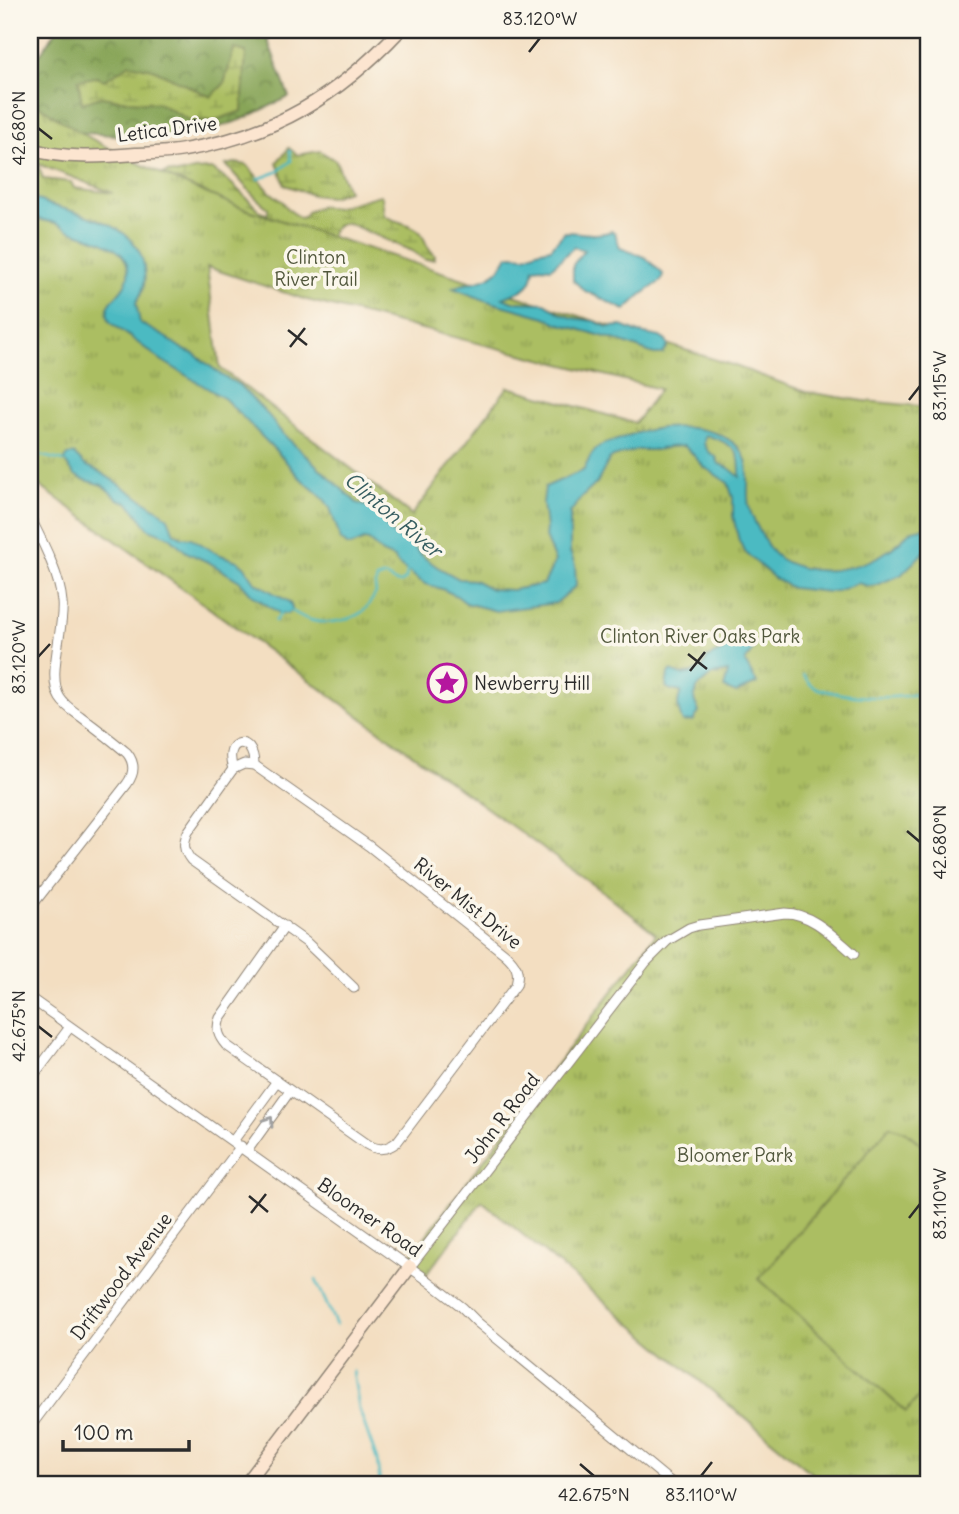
<svg xmlns="http://www.w3.org/2000/svg" width="959" height="1514" viewBox="0 0 959 1514" font-family="Delius,sans-serif">
<style>
.forest{fill:url(#forest-crowns);stroke:#5a6842;stroke-width:2}
.wetland{fill:url(#wetland-marsh);stroke:#6b7446;stroke-width:2}
.park{fill:url(#park-tufts);stroke:#6b7446;stroke-width:2;fill-rule:evenodd}
.garden{fill:#abbe62;stroke:#6b7446;stroke-width:2}
.water{fill:#4bbac2;stroke:#3b7276;stroke-width:2;fill-rule:evenodd}
.lines{fill:none;stroke-linecap:round;stroke-linejoin:round}
.stream{stroke:#4bbac2;stroke-width:2.5}
.street-casing{stroke:#8f8476;stroke-width:11}
.secondary-casing{stroke:#8f8476;stroke-width:15}
.street{stroke:#fff;stroke-width:9}
.secondary{stroke:#fce5d0;stroke-width:12}
.oneway{stroke:#a0a0a0}
.ticks{fill:none;stroke:#2b2b2b;stroke-width:2.5}
.labels{text-anchor:middle;stroke-width:7;stroke-linejoin:round;paint-order:stroke}
.street-label{font-size:19px;fill:#2b2b2b;stroke:#fbf7ec}
.park-label{font-size:19px;fill:#51573c;stroke:#fbf7ec}
.poi-label{font-size:19px;fill:#2b2b2b;stroke:#fbf7ec;text-anchor:start}
.water-label{font-size:21px;font-style:italic;fill:#365d60;stroke:#fbf7ec}
.neatline{fill:none;stroke:#2b2b2b;stroke-width:2.5}
.ticks-label{font-size:18px;text-anchor:middle;fill:#2b2b2b}
</style>
<defs>
<pattern id="forest-crowns" width="20" height="18" patternUnits="userSpaceOnUse" patternTransform="scale(1.75)"><rect width="20" height="18" fill="#88a558"/><path d="M2 6a3 3 0 1 1 6 0M12 15a3 3 0 1 1 6 0" fill="none" stroke="#6f8749"/></pattern>
<pattern id="wetland-marsh" width="20" height="14" patternUnits="userSpaceOnUse" patternTransform="scale(1.75)"><rect width="20" height="14" fill="#abbe62"/><path d="M1 5h8M5 5V1M11 12h8M15 12V8" fill="none" stroke="#8b9b51"/></pattern>
<pattern id="park-tufts" width="24" height="20" patternUnits="userSpaceOnUse" patternTransform="scale(1.75)"><rect width="24" height="20" fill="#abbe62"/><path d="M3 7l-1-3M5 7V3M7 7l1-3M15 17l-1-3M17 17v-4M19 17l1-3" fill="none" stroke="#8b9b51"/></pattern>
</defs>
<rect width="100%" height="100%" fill="#fbf7ec"/>
<filter id="ink" filterUnits="userSpaceOnUse"><feTurbulence type="fractalNoise" baseFrequency=".0143" numOctaves="2"/><feDisplacementMap in="SourceGraphic" scale="14" xChannelSelector="R" yChannelSelector="G"/><feConvolveMatrix kernelMatrix="1 2 1 2 8 2 1 2 1" color-interpolation-filters="sRGB"/></filter>
<filter id="wash" filterUnits="userSpaceOnUse"><feTurbulence type="fractalNoise" baseFrequency=".00686" numOctaves="4" result="noise"/><feDisplacementMap in="SourceGraphic" scale="28" xChannelSelector="R" yChannelSelector="G"/><feGaussianBlur stdDeviation="1.57" result="paint"/><feColorMatrix in="noise" values="0 0 0 0 0 0 0 0 0 0 0 0 0 0 0 0 0 1.4 0 .05"/><feComposite in="paint" operator="in"/></filter>
<g filter="url(#wash)">
<rect width="100%" height="100%" fill="#f3dec1"/>
<path class="forest" d="M57,30h207l25,67 -48,23 -31,10 -69,7 -69,-5 -42,-20v-44z"/>
<g class="wetland">
<path d="M234,49l12,3 -4,59 -29,10h-22l-33,-18 -29,-2 -28,-4 -19,6 -4,-23 18,-3 9,3 25,-16 23,5 58,28 13,-13z"/>
<path d="M289,148l8,7 23,-4 16,10 12,30 -17,6 -18,-2 -28,-10 -8,-23z"/>
<path d="M235,163l12,2 23,27 13,10 5,7 12,9 4,-1 3,-5 14,-6 14,2 45,-13 2,2 2,18c10,8 27,7 36,17 4,4 5,11 8,15 2,3 5,6 7,9l-1,3 -9,1 -13,-9 -64,-28c-12,0 -15,5 -18,16l12,8 -185,-71 11,-4 11,2 15,-4 18,-1 19,14 28,27 9,5v-7l-12,-10 -30,-33z"/>
</g>
<path class="park" d="M30,99c63,47 140,80 212,109l493,158 71,26 58,9 65,6v1077h-104l-343,-283 -57,75 -19,-14 250,-328 -54,-43 -572,-412zM38,164l75,29 -39,-5 -3,-6 -28,-3zM207,267l100,33 353,89 -25,34 -127,-36 -96,128 -192,-147z"/>
<path class="garden" d="M890,1126l15,5 24,20v234l-23,27 -147,-133z"/>
<g class="water">
<path d="M30,196c5,2 10,5 15,7 35,12 93,19 99,64 2,15 0,23 -8,36l4,20 25,14 19,13 10,4 29,22 16,9 31,32 5,8 8,9 74,69 29,9 -1,13 11,12 10,3 20,19 13,9 20,11 15,1 17,9 21,1 32,-6 11,-23 -10,-24 1,-9 -3,-25 2,-16 39,-17c4,-8 6,-16 13,-22 6,-5 14,-6 20,-8 33,-15 93,-21 121,7 14,15 9,32 10,51 0,11 5,20 10,30 12,24 17,33 45,40 27,7 63,-2 86,-18 8,-4 18,-17 24,-20 5,-2 11,-2 16,-2v19l-28,28 -25,10 -8,1 -10,-3 -21,8 -8,1 -37,-4 -18,-10 -27,-24 -8,-13 -6,-25v-18l-5,-15 -24,-16 -13,-15 -7,-6 -15,1 -12,3h-21l-26,8 -13,25 -16,15 -11,15v39l5,13 1,21 -20,17 -60,8 -30,-8 -9,-7 -15,-7 -17,-5 -26,-19 -5,-7 -12,-5 -13,-12 -5,-1 -13,6 -4,-1 -6,-5 -11,-32 -6,-9 -26,-23 -15,-18 -58,-59 -64,-39 -51,-38c-12,-23 22,-28 18,-54 -1,-6 -3,-10 -7,-14 -15,-14 -32,-16 -50,-23 -5,-2 -9,-6 -15,-8 -9,-2 -17,-3 -26,-7zM705,435c11,3 31,10 34,24 1,5 1,13 1,18l-11,-9 -10,-4 -3,-7 -8,-6 -4,-7z"/>
<path d="M612,231l3,2 5,15 25,9 18,17 -2,7 -20,14 -16,15 -40,-19 -12,-11v-15l11,-15 -10,-3 -23,21 -10,-1 -7,1c-1,4 -1,9 -3,13 -5,10 -19,13 -28,17l9,4 33,1 15,10 13,5 21,3 14,6 14,-1 17,7 21,4 6,4 2,5 -5,8h-9l-38,-14 -59,-17 -12,-6 -58,-16 -34,-13c25,-10 39,-3 55,-32l4,-1 14,1 11,-5 14,-3 14,-16c16,0 32,5 47,-1z"/>
<path d="M74,454l11,11 15,7 60,39 8,7 6,15 8,4 9,1 27,16 19,7 7,5 11,16 34,20 3,5v4l-5,3 -8,-1 -27,-18 -11,-13 -31,-19 -24,-11 -16,-15 -21,-8 -20,-26 -11,-4 -16,-14 -20,-6 -7,-4 -11,-14 4,-6z"/>
<path d="M746,644l9,2 -10,16 12,21 -21,10 -12,-5 4,-16 -16,3 -15,13 -3,12 5,12 -6,9 -10,1c-5,-12 -7,-18 -2,-30l-10,-2 -5,-3 2,-13 3,-3 10,4 12,-2 10,-6 4,-9 20,-10z"/>
</g>
<g class="lines">
<g class="stream">
<path d="M258,179l19,-7 14,-11 -1,-10"/>
<path d="M30,453l34,8"/>
<path d="M292,611c5,3 10,6 15,8 16,6 41,3 55,-7 6,-5 10,-12 14,-19l-1,-7 2,-7 8,-3 10,6 6,1 5,-4 1,-8"/>
<path d="M275,621l6,-8"/>
<path d="M803,675l7,9 6,4c35,11 78,12 113,4"/>
<path d="M316,1280l20,45"/>
<path d="M353,1371l6,38 18,51 3,24"/>
</g>
</g>
</g>
<g filter="url(#ink)">
<g class="lines">
<defs>
<g id="street">
<path d="M30,517c12,24 30,58 32,85 3,26 -16,74 -2,96 5,8 13,13 20,18 16,12 32,24 47,37 8,10 8,20 0,31l-97,124"/>
<path d="M233,769c-11,-31 21,-36 21,-4"/>
<path d="M285,926l-65,92c-4,11 -2,18 6,27l140,99c12,7 20,6 31,-2l119,-157c4,-14 0,-21 -11,-31l-136,-108 -115,-81 -10,-1 -11,5 -45,63c-5,11 -5,18 3,28l115,82 48,46"/>
<path d="M30,998l392,278 40,31 15,15 196,162"/>
<path d="M30,1080l40,-53"/>
<path d="M233,1141l44,-60"/>
<path d="M247,1151l43,-60"/>
<path d="M410,1267l236,-305 21,-21 22,-13 10,-3 86,-12c27,0 49,24 69,41"/>
<path d="M30,1427l211,-281"/>
</g>
<g id="secondary">
<path d="M30,149c34,10 71,8 106,5 16,-1 33,-1 48,-4 91,-15 154,-54 216,-120"/>
<path d="M246,1484l164,-217"/>
</g>
</defs>
<use href="#street" class="street-casing"/>
<use href="#secondary" class="secondary-casing"/>
<use href="#street" class="street"/>
<use href="#secondary" class="secondary"/>
</g>
<defs><path id="oneway-chevron" d="M-2-3.5L2.5 0L-2 3.5" fill="none" stroke-width="1.6" stroke-linecap="round" stroke-linejoin="round" transform="scale(1.75)"/></defs>
<use class="oneway" href="#oneway-chevron" transform="translate(269 1121) rotate(-55)"/>
</g>
<path class="ticks" d="M529,52l11,-14M38,128l14,11M288,330l19,15M290,347l15,-19M909,400l11,-14M688,654l19,15M38,657l12,-13M690,671l15,-19M907,831l13,11M38,1026l14,11M249,1196l19,16M251,1213l15,-19M909,1218l11,-14M580,1464l14,12M701,1476l11,-14"/>
<defs>
<symbol id="sight-ring" viewBox="-11 -11 22 22"><circle r="9.5" fill="#fbf7ec" stroke="#b5179e" stroke-width="1.5"/><path d="M0-6L1.8-2.2L6-1.7L2.9 1.2L3.7 5.4L0 3.3L-3.7 5.4L-2.9 1.2L-6-1.7L-1.8-2.2Z" fill="#b5179e"/></symbol>
</defs>
<g fill-rule="evenodd">
<use href="#sight-ring" x="425" y="661" width="44" height="44"/>
</g>
<g class="labels">
<g class="street-label">
<text transform="translate(167 129) rotate(-7)" y="7">Letica Drive</text>
<text transform="translate(468 903) rotate(39)" y="7">River Mist Drive</text>
<text transform="translate(502 1118) rotate(-52)" y="7">John R Road</text>
<text transform="translate(370 1217) rotate(35)" y="7">Bloomer Road</text>
<text transform="translate(121 1276) rotate(-53)" y="7">Driftwood Avenue</text>
</g>
<g class="park-label">
<text x="316" y="264">Clinton<tspan x="316" dy="22">River Trail</tspan></text>
<text x="700" y="643">Clinton River Oaks Park</text>
<text x="735" y="1162">Bloomer Park</text>
</g>
<g class="poi-label">
<text x="474" y="690">Newberry Hill</text>
</g>
<g class="water-label">
<text transform="translate(393 515) rotate(40)" y="7">Clinton River</text>
</g>
</g>
<rect width="959" height="1514" fill="none" stroke="#fbf7ec" stroke-width="77"/>
<path d="M63 1440v10h126v-10" fill="none" stroke="#2b2b2b" stroke-width="3.5"/>
<text x="74" y="1440" font-size="21" fill="#2b2b2b" stroke="#fbf7ec" stroke-width="5" paint-order="stroke">100 m</text>
<rect x="38" y="38" width="882" height="1438" class="neatline"/>
<g class="ticks-label">
<text x="540" y="25">83.120°W</text>
<text transform="translate(19 128) rotate(-90)" y="6">42.680°N</text>
<text transform="translate(940 386) rotate(-90)" y="6">83.115°W</text>
<text transform="translate(19 657) rotate(-90)" y="6">83.120°W</text>
<text transform="translate(940 842) rotate(-90)" y="6">42.680°N</text>
<text transform="translate(19 1026) rotate(-90)" y="6">42.675°N</text>
<text transform="translate(940 1204) rotate(-90)" y="6">83.110°W</text>
<text x="594" y="1501">42.675°N</text>
<text x="701" y="1501">83.110°W</text>
</g>
</svg>
